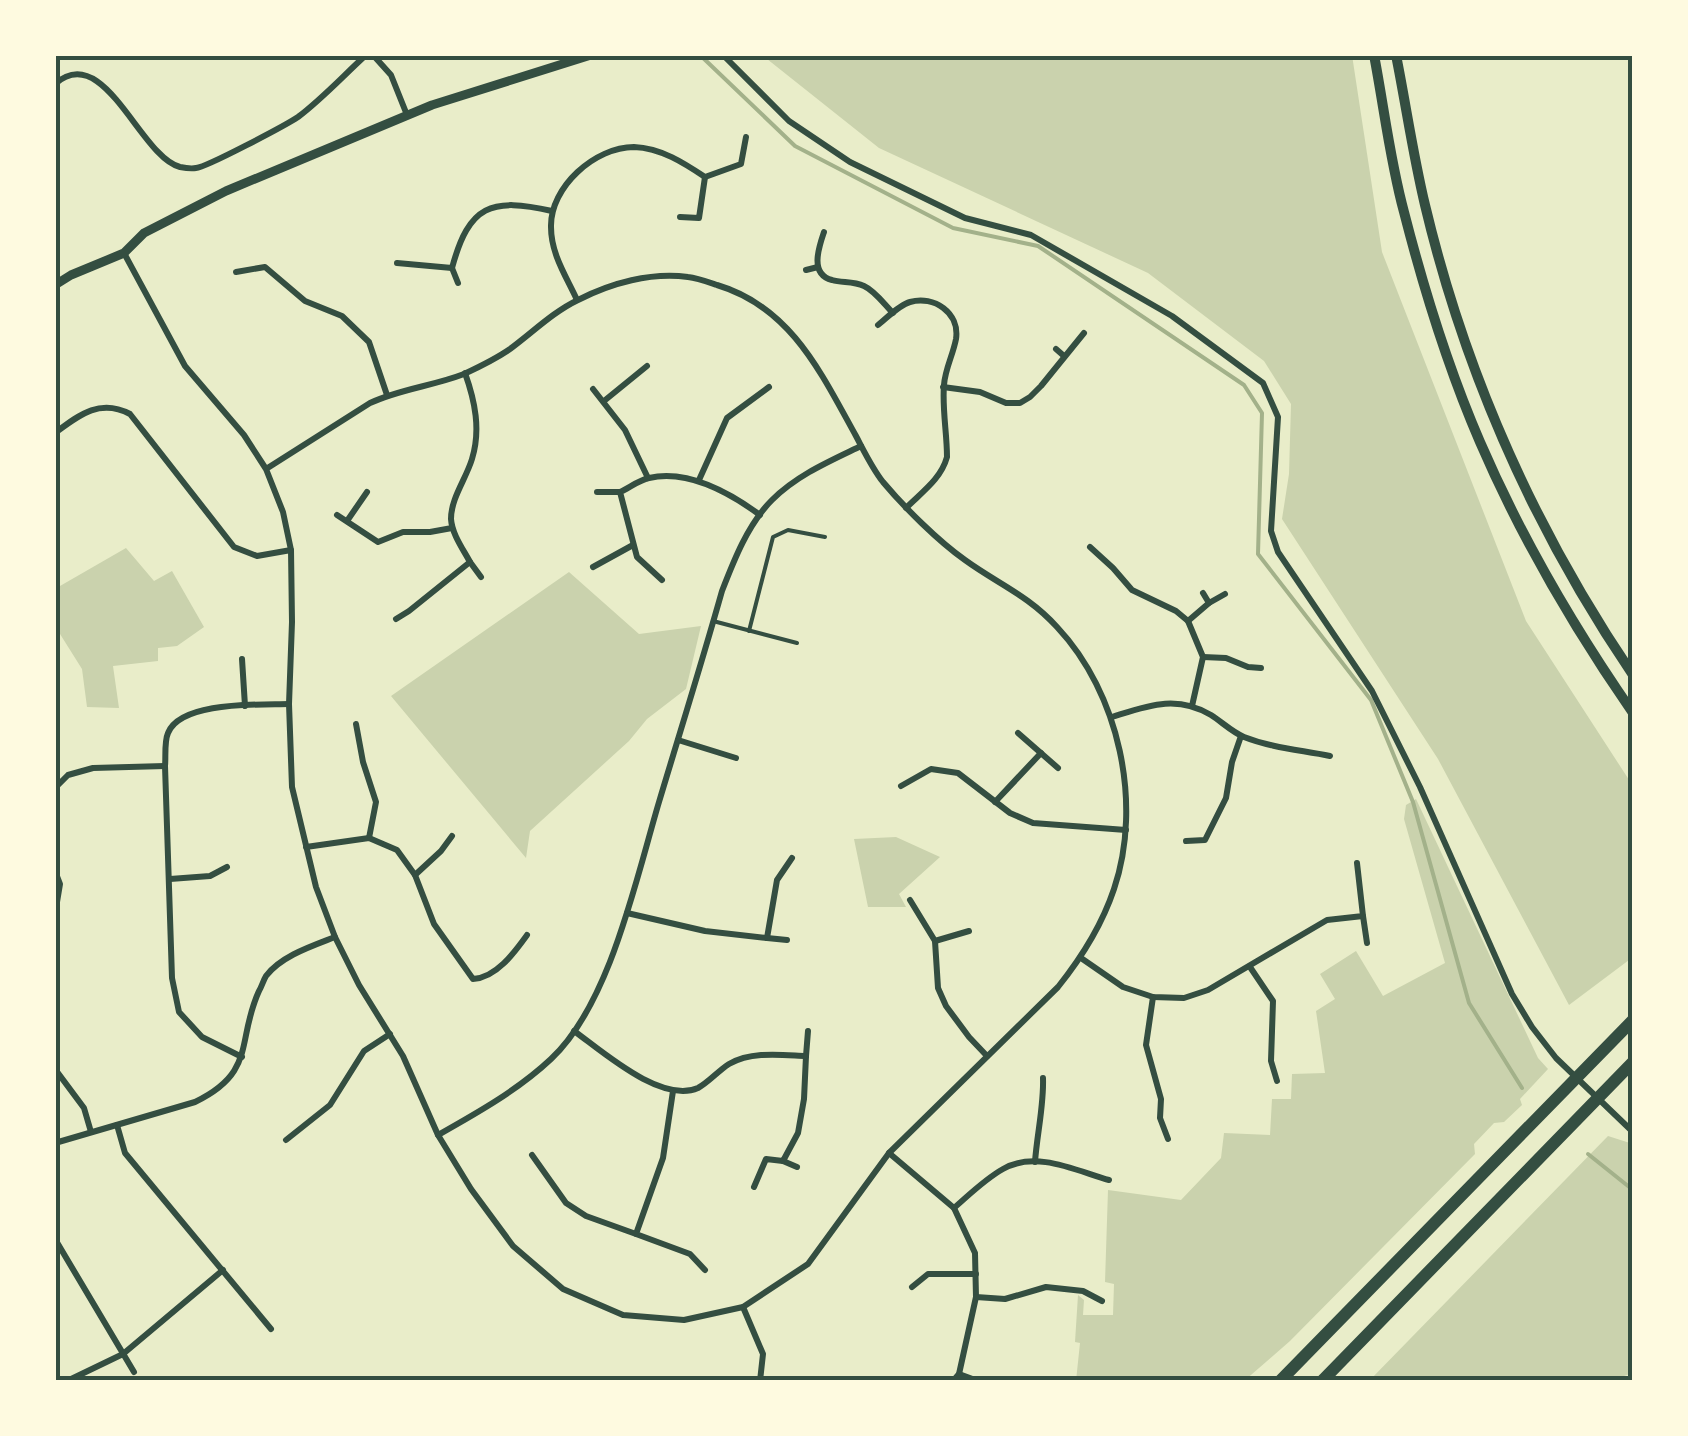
<svg xmlns="http://www.w3.org/2000/svg" width="1688" height="1436" viewBox="0 0 1688 1436" font-family="'Nunito Sans',sans-serif">
<style>
.green{fill:#cad2ad}
.lines{fill:none;stroke-linecap:round;stroke-linejoin:round}
.stream{stroke:#a3b18a;stroke-width:4}
.service{stroke:#344e41;stroke-width:4}
.minor{stroke:#344e41;stroke-width:6}
.tertiary{stroke:#344e41;stroke-width:9}
.primary{stroke:#344e41;stroke-width:10}
.motorway{stroke:#344e41;stroke-width:12}
.neatline{fill:none;stroke:#344e41;stroke-width:4}
</style>
<rect width="100%" height="100%" fill="#e9edc9"/>
<g class="green">
<path d="M762,55h590l30,197 144,369 107,165v171l-64,48 -131,-246 -156,-240 7,-45 2,-70 -27,-43 -116,-88 -269,-125z"/>
<path d="M126,548l28,33 18,-10 32,56 -27,19 -19,2v13l-45,5 6,42 -32,-1 -5,-38 -27,-43v-44l5,4z"/>
<path d="M569,572l70,62 62,-8 -15,63 -39,30 -18,22 -99,90 -4,27 -135,-162z"/>
<path d="M1416,799l122,259 10,11 -28,30 2,6 -18,17 -10,1 -20,21 1,10 -185,187 -46,40h-168l4,-38 -5,-1 3,-47 6,5 -1,15h30l1,-31 -9,-2 3,-92 73,10 40,-42 3,-25 46,2 2,-36h19l1,-25 33,-1 -9,-62 19,-12 -15,-25 36,-23 27,45 62,-33 -41,-144 2,-14z"/>
<path d="M896,837l44,20 -41,37 7,13h-38l-14,-68z"/>
<path d="M1608,1136l25,8v135l-3,4 3,1v89l-24,8h-240z"/>
</g>
<g class="lines">
<g class="stream">
<path d="M700,55l95,91 158,82 85,18 206,139 18,28 -4,141 113,146 42,102 56,201 53,85"/>
<path d="M1588,1154l45,36"/>
</g>
<g class="service">
<path d="M713,621l84,22"/>
<path d="M749,631l24,-94 15,-7 37,7"/>
</g>
<g class="minor">
<path d="M373,55l18,20 16,40"/>
<path d="M723,55l66,66 61,41 115,56 66,17 141,81 91,67 15,34 -7,114 7,21 94,139 48,96 92,207 20,33 24,31 77,74"/>
<path d="M55,84c49,-44 85,73 125,83 5,1 11,2 16,1 11,-1 90,-43 102,-51 24,-18 46,-42 68,-62"/>
<path d="M680,217l19,1 6,-41"/>
<path d="M824,232c-5,15 -15,42 8,48 10,3 21,1 32,6 11,5 20,18 29,27"/>
<path d="M124,253l61,113 59,69 22,34 17,43 8,38 1,72 -3,82 3,83 24,100 19,50 24,48 44,71 35,79 33,54 42,57 50,43 60,26 61,5 59,-13 65,-43 81,-111 169,-166c24,-30 44,-62 56,-98 29,-86 5,-196 -57,-262 -29,-32 -59,-43 -92,-67 -27,-19 -61,-53 -82,-78 -11,-14 -19,-31 -27,-46 -35,-63 -65,-129 -139,-151 -9,-3 -20,-7 -29,-8 -37,-5 -77,6 -110,23 -25,12 -45,32 -68,49 -13,9 -31,18 -46,25 -31,12 -64,15 -94,29l-104,66"/>
<path d="M397,263l55,5c17,-63 39,-71 100,-57"/>
<path d="M452,268l6,15"/>
<path d="M806,270l12,-3"/>
<path d="M236,272l29,-5 40,34 37,15 27,26 18,53"/>
<path d="M577,300c-11,-24 -26,-46 -26,-73 -1,-40 44,-80 83,-80 27,1 50,16 71,30l36,-13 5,-27"/>
<path d="M878,325c10,-8 21,-20 32,-23 24,-7 50,11 46,37 -3,16 -11,30 -12,46 -2,24 3,48 3,72 -6,22 -25,35 -41,51"/>
<path d="M1056,349l8,7"/>
<path d="M943,387l37,5 26,11h14l10,-6 11,-11 43,-53"/>
<path d="M593,389l32,41 23,48"/>
<path d="M604,401l43,-35"/>
<path d="M55,433c24,-18 45,-35 75,-19l104,133 23,9 34,-6"/>
<path d="M699,480l28,-62 42,-31"/>
<path d="M597,492h23"/>
<path d="M337,515l41,27 25,-10h27l22,-4"/>
<path d="M347,521l20,-29"/>
<path d="M1090,547l23,21 19,22 44,21 12,10 15,36 -11,49"/>
<path d="M470,562l11,15"/>
<path d="M593,567l40,-22"/>
<path d="M662,580l-25,-23 -17,-65c9,-4 19,-12 29,-14 39,-9 81,15 111,37"/>
<path d="M1209,603l16,-9"/>
<path d="M396,619l13,-8 61,-49c-7,-13 -18,-28 -19,-43 0,-21 15,-40 21,-60 9,-29 3,-58 -7,-86"/>
<path d="M1188,621l21,-18 -6,-10"/>
<path d="M1203,657l23,1 22,9 13,1"/>
<path d="M242,659l3,47"/>
<path d="M1112,717c35,-11 64,-23 99,-2 11,7 21,17 33,22 28,11 57,13 86,19"/>
<path d="M356,724l7,38 13,40 -7,36"/>
<path d="M1018,733l40,35"/>
<path d="M678,740l58,18"/>
<path d="M901,786l30,-17 27,4 52,40 23,10 93,7"/>
<path d="M55,788l13,-13 25,-7 72,-2"/>
<path d="M995,802l46,-49"/>
<path d="M1186,841l19,-1 21,-42 6,-36 9,-26"/>
<path d="M306,847l63,-9 28,12 18,25 19,49 39,55c23,-1 41,-26 54,-44"/>
<path d="M55,871l5,13 -5,30"/>
<path d="M415,875l26,-24 11,-15"/>
<path d="M170,879l40,-3 17,-9"/>
<path d="M910,900l25,41 3,47 8,18 23,31 18,19"/>
<path d="M627,913l78,18 62,7 10,-58 15,-22"/>
<path d="M1363,916l4,27"/>
<path d="M767,938l20,2"/>
<path d="M935,941l34,-10"/>
<path d="M1081,958l42,29 30,10 31,1 24,-8 119,-70 36,-4 -6,-53"/>
<path d="M1250,967l23,34 -2,60 6,20"/>
<path d="M1153,997l-7,48 15,54 -1,19 8,21"/>
<path d="M574,1031c28,20 87,73 124,57 11,-6 20,-17 31,-24 23,-13 52,-9 77,-8l-2,43 -6,34 -15,28 -17,-2 -12,28"/>
<path d="M806,1056l2,-25"/>
<path d="M242,1057l-40,-20 -23,-25 -7,-34 -7,-212c1,-9 -1,-24 3,-33 13,-32 91,-28 121,-29"/>
<path d="M55,1069l29,39 7,24"/>
<path d="M673,1091l-10,67 -27,76 54,20 15,16"/>
<path d="M117,1125l8,28 146,176"/>
<path d="M438,1135c39,-22 80,-45 113,-76 59,-55 85,-180 108,-257 21,-70 43,-140 63,-211 12,-31 26,-67 50,-91 25,-25 58,-39 89,-54"/>
<path d="M286,1140l44,-35 34,-54 26,-17"/>
<path d="M55,1143l140,-41c62,-30 41,-61 64,-111 3,-5 4,-10 7,-15 15,-20 46,-30 69,-39"/>
<path d="M889,1153l65,55 21,45 1,44 -17,77 -6,7"/>
<path d="M532,1155l34,48 20,13 50,18"/>
<path d="M783,1161l14,6"/>
<path d="M1035,1162c2,-28 9,-57 8,-84"/>
<path d="M954,1208c15,-13 31,-29 49,-39 33,-19 74,2 106,11"/>
<path d="M55,1239l79,133"/>
<path d="M912,1287l16,-13h48"/>
<path d="M976,1297l29,2 41,-12 37,4 19,10"/>
<path d="M743,1307l20,47 -3,27"/>
<path d="M959,1374l19,7"/>
<path d="M67,1381l56,-27 100,-84"/>
</g>
<path class="tertiary" d="M55,285l16,-10 53,-22 20,-20 82,-42 206,-86 159,-50"/>
<g class="primary">
<path d="M1374,55c10,52 16,106 30,157 20,78 44,156 76,230 41,95 94,186 153,271"/>
<path d="M1396,55c10,50 17,100 29,150 40,168 111,327 208,470"/>
</g>
<g class="motorway">
<path d="M1280,1381l353,-361"/>
<path d="M1322,1381l311,-319"/>
</g>
</g>
<rect width="1688" height="1436" fill="none" stroke="#fefae0" stroke-width="115"/>
<rect x="58" y="58" width="1572" height="1320" class="neatline"/>
</svg>
